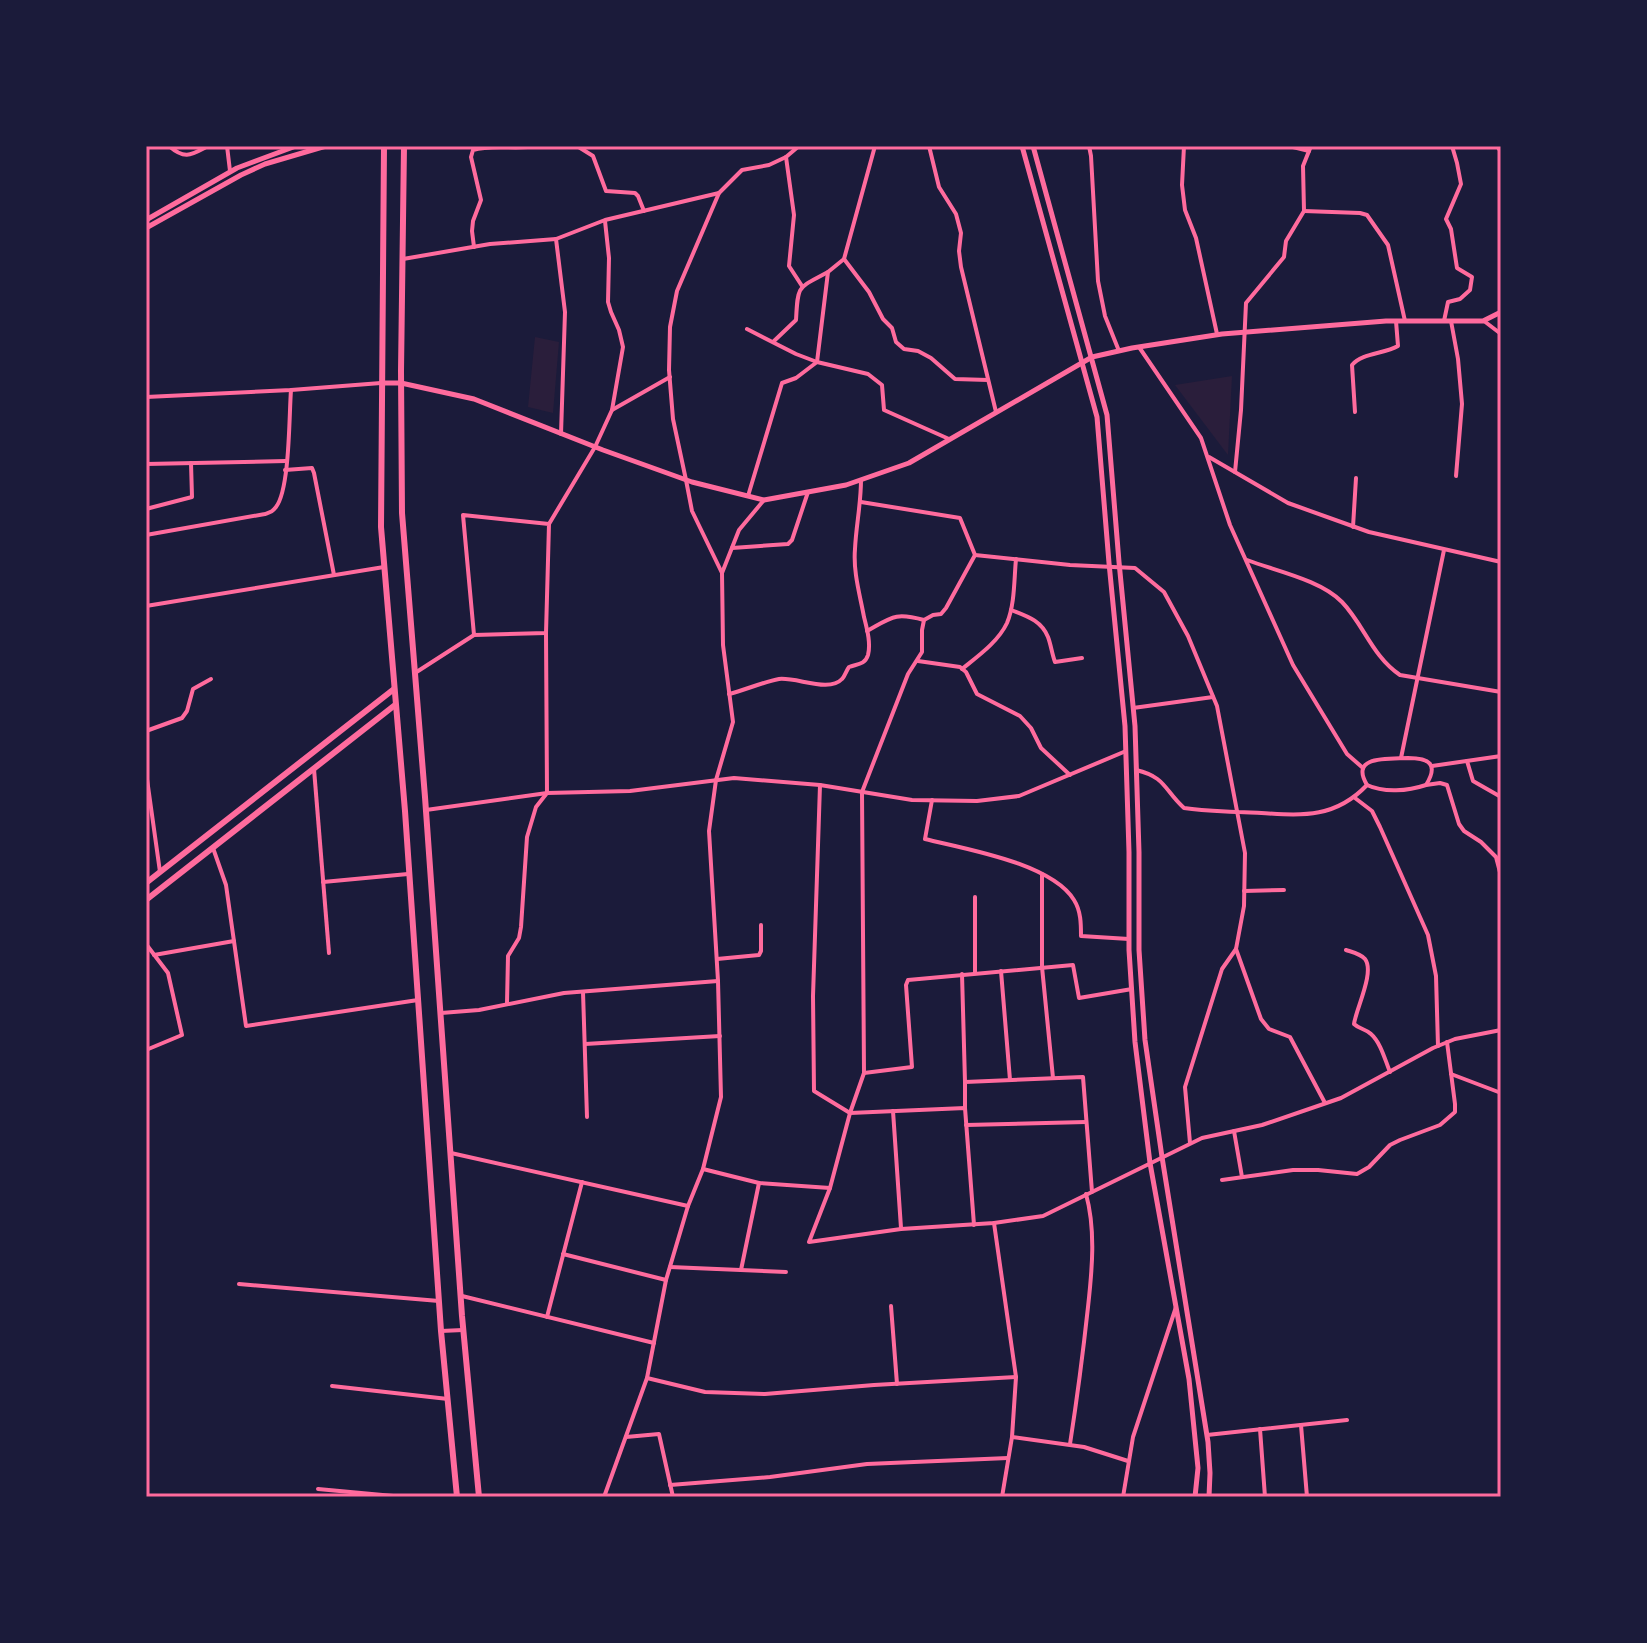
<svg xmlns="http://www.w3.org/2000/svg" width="1647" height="1643" viewBox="0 0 1647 1643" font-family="Inter,sans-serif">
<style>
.green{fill:#2a1e3b}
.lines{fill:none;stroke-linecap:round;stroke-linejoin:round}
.minor{stroke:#ff6b9d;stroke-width:4}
.tertiary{stroke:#ff6b9d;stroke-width:5}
.secondary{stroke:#ff6b9d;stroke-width:6}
.neatline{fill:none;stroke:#ff6b9d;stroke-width:3}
</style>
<rect width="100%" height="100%" fill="#1b1b3a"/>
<g class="green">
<path d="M535,337l24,5 -6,71 -25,-6z"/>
<path d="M1232,376l-4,79 -53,-70z"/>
</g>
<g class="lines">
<g class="minor">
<path d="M169,146c16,14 22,9 39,0"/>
<path d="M227,146l3,25"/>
<path d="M577,146l16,10 13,35 29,2 3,3 6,15"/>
<path d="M875,146l-31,113 -16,13 -11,90 51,12 14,11 2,25 65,29"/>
<path d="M929,146l10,41 17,27 5,19 -2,18 2,16 35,145"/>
<path d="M1089,146l2,10 7,125 7,35 14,35"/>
<path d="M1184,146l-2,39 3,25 11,28 21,96"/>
<path d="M1289,146l20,5"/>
<path d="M1497,146l4,6"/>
<path d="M786,157l8,58 -5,51 13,20"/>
<path d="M1304,211l56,2 7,2 21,30 17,76"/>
<path d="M605,221l4,37 -1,44 3,10 8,18 4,17 -11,63"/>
<path d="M556,239l9,73 -4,122"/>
<path d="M474,247l-2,-16 1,-10 8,-21 -10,-43 2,-7c20,-6 43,0 64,-4"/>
<path d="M403,259l87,-15 66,-5 49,-19 114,-27"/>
<path d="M844,259l25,33 14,27 9,9 4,14 8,7 14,2 13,7 24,21 33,1"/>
<path d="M1444,321l4,-19 12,-3 10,-9 2,-13 -15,-9 -6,-39 -5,-10 15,-35 -4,-21 -5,-17"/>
<path d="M1451,321l7,38 4,45 -6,72"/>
<path d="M1484,321l17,13"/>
<path d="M747,329l49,25 21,8"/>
<path d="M774,341l22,-21c2,-36 1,-31 32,-48"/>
<path d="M1139,347l62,91 29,87 63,140 54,89 16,14"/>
<path d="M146,397l145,-7 90,-7"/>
<path d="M1355,412l-3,-47c10,-12 32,-11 46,-19l-2,-25"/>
<path d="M1209,457l79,46 81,29 132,30"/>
<path d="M146,464l140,-3"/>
<path d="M285,470l27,-2 2,5 20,102"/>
<path d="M1235,472l6,-62 5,-107 38,-46 2,-16 18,-30 -1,-45 8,-20"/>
<path d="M748,496l34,-113 14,-5 21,-16"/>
<path d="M861,502l99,16 15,37 95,10 65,3 29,24 24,44 29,70 28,147 -1,53 -8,43 -14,20 -37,118 5,56"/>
<path d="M146,509l46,-12 -1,-34"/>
<path d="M549,524l46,-77 17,-37 58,-33"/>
<path d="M1353,527l3,-49"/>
<path d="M146,535l119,-21c6,-2 7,-2 11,-7 14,-18 13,-92 15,-117"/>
<path d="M732,548l56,-4 4,-4 16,-48"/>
<path d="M975,555l-29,53 -5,6 -8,1 -9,5 -2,10v22l-14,22 -46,118 2,281 -14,40 -20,75 -21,54 92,-13 93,-6 49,-7 159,-78 60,-13 79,-27 92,-50 22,-9 46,-9"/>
<path d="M1247,560c29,11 74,20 95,42 22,23 30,54 58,73l101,17"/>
<path d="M722,573l-30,-62 -6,-31 -13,-61 -4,-49 1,-43 7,-36 42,-98 23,-23 27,-5 17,-8 13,-11"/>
<path d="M146,606l238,-39"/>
<path d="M1011,610c15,6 30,10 37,27 3,8 4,17 7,25l27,-4"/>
<path d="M867,631c25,-14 28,-19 57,-11"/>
<path d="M918,661l42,6 6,5 11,22 43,22 11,12 10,20 29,27"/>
<path d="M962,669c16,-13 36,-27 45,-46 8,-19 7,-44 9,-64"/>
<path d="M415,673l59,-38 72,-2 3,-109 -86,-9 11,120"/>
<path d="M729,694c16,-4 34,-12 50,-15 18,-2 50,14 63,0 3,-3 4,-8 7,-12 8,-3 16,-2 19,-12 3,-12 -1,-26 -4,-38 -4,-22 -11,-45 -9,-68 1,-23 6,-45 6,-69"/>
<path d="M1133,708l80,-11"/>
<path d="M146,731l36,-13 5,-7 6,-22 18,-10"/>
<path d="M1401,758l43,-208"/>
<path d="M1408,758c21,0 31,6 18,27 -18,6 -42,8 -59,0 -18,-30 22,-26 41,-27z"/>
<path d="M1467,761l6,20 28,16"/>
<path d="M1432,766l69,-10"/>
<path d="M314,769l15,184"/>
<path d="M1136,770c30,7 28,20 48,38 19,3 36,3 55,4 50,1 90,13 128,-27"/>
<path d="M146,772l14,100"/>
<path d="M820,785l-7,211 1,95 36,22 115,-5 9,117"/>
<path d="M1426,785l14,-2 7,2 12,39 5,7 17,11 15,15 5,19"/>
<path d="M1355,798l17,13 8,16 48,108 8,41 2,70"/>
<path d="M932,800l-7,39c40,10 126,24 149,61 7,11 7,24 7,36l48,3"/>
<path d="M426,810l121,-17 83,-2 104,-13 86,7 92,15 65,1 42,-5 107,-45"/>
<path d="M213,848l13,37 20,141 172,-26"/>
<path d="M1042,874v93l11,111"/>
<path d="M323,882l85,-8"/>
<path d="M1244,891l40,-1"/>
<path d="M975,897v76"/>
<path d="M146,944l22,29 14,62 -36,15"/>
<path d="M1236,949l25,70 8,10 21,8 35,66"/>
<path d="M1346,950c6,2 15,4 19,9 10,13 -9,50 -11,65 5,5 12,5 17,10 10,9 14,26 19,38"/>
<path d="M154,955l80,-14"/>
<path d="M717,959l42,-4 2,-4v-26"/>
<path d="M1001,971l9,109"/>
<path d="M962,974l3,108"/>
<path d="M583,992l4,125"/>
<path d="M507,1003l1,-47 11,-18 2,-11 6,-90 9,-30 11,-14 -1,-160"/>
<path d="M441,1013l38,-3 85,-17 154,-12"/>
<path d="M585,1044l135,-8"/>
<path d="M864,1073l48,-6 -6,-82 2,-5 165,-15 6,33 53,-9"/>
<path d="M1451,1074l50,19"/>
<path d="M965,1108v-26l118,-5 9,115"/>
<path d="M893,1111l8,117"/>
<path d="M966,1125l120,-3"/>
<path d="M1234,1131l8,46"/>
<path d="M451,1153l237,53"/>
<path d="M703,1169l56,14 71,5"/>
<path d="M1222,1180l71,-10h25l39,4 12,-7 21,-22 10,-5 40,-15 15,-13v-8l-8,-62"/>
<path d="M994,1223l22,154 -4,60 -10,60"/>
<path d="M563,1254l103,26"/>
<path d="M670,1267l116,5"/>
<path d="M741,1270l18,-87"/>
<path d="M239,1284l200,17"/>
<path d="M462,1296l192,47"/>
<path d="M891,1306l6,78"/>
<path d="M547,1317l35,-135"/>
<path d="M441,1331l22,-1"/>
<path d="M647,1378l58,14 60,2 109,-9 142,-8"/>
<path d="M332,1386l116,13"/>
<path d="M1301,1425l6,72"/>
<path d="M1260,1429l5,68"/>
<path d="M1207,1435l140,-15"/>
<path d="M626,1437l33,-3 14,63"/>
<path d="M1012,1437l72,10 44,14"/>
<path d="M1070,1444c7,-45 13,-91 18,-137 4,-36 8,-77 -2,-113"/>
<path d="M670,1485l100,-8 97,-13 141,-6"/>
<path d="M318,1489l86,8"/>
<path d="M604,1497l43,-119 19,-98 22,-74 15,-37 18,-72 -3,-116 -9,-150 7,-51 17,-58 -10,-77 -1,-72 17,-43 25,-30"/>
<path d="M1123,1497l10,-60 43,-130"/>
</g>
<g class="tertiary">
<path d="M1022,146l75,271 12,146 16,163 4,126v98l6,92 15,121 39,216 9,89 -3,29"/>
<path d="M1033,146l74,269 12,147 16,164 4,126v98l6,90 17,117 46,285 2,31 -1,24"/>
<path d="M146,220l91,-52 59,-22"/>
<path d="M146,228l95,-53 24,-11 61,-18"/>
<path d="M381,383h20l73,16 129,51 89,32 72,18 82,-15 63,-22 183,-106 40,-9 90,-14 164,-13h97l18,-9"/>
</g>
<g class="secondary">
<path d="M384,146l-3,381 24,284 36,520 16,166"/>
<path d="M404,146l-3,225 1,142 23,284 37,519 17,181"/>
<path d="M146,883l248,-194"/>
<path d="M146,900l249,-195"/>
</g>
</g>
<rect width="1647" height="1643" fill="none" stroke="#1b1b3a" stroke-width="296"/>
<rect x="148" y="148" width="1351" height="1347" class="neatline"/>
</svg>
